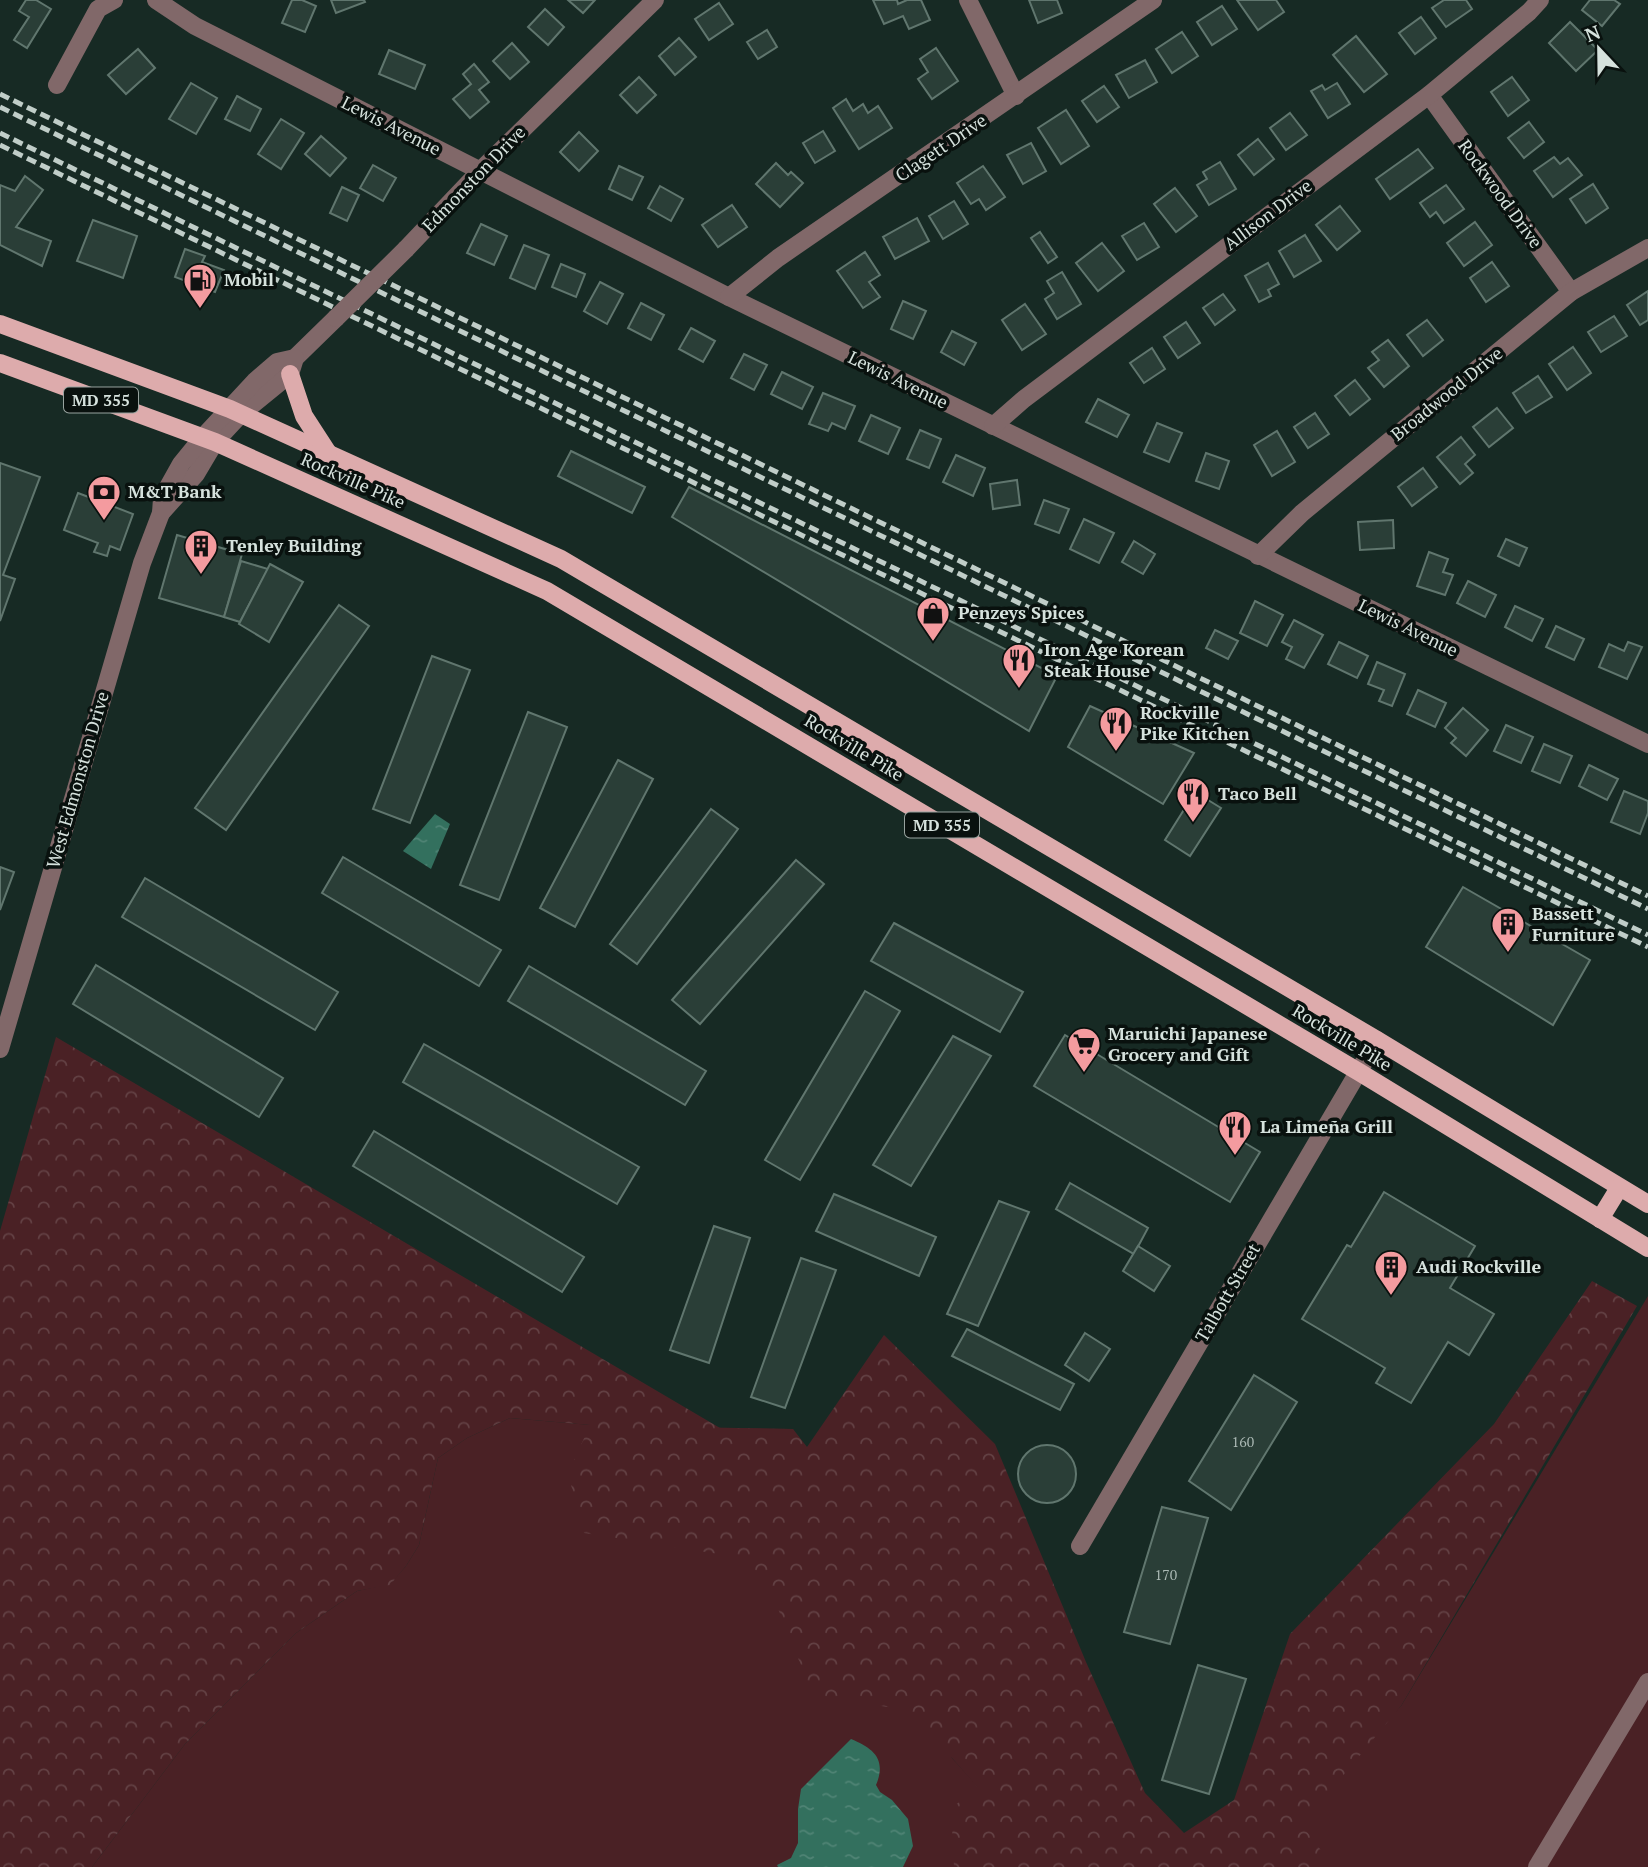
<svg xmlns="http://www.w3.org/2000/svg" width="1648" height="1867" viewBox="0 0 1648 1867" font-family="'PT Serif',serif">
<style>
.grass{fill:#4a2125}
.forest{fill:url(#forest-crowns)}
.water{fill:url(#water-ripples)}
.building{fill:#2a3e37;stroke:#60766e;stroke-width:2}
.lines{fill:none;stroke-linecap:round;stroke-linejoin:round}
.minor{stroke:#816869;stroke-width:18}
.major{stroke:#ddabac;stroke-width:18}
.rail{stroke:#c0cdc8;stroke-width:5;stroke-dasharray:10 5;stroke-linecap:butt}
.minor-bridge{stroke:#816869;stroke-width:18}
.labels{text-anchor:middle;stroke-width:7;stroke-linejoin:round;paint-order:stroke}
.number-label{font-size:14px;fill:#abb9b4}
.shield{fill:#09110e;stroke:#98a39f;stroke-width:2}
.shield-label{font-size:16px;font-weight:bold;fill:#d6e2dd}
.street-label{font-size:18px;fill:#d6e2dd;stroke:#09110e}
.poi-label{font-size:18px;font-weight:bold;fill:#d6e2dd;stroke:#09110e;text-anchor:start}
</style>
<defs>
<pattern id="forest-crowns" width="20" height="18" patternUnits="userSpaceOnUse" patternTransform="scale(1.75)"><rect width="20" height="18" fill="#4a2125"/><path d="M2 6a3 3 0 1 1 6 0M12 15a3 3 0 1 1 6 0" fill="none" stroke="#634144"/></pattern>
<pattern id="water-ripples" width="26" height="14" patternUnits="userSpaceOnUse" patternTransform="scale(1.75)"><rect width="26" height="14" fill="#33705e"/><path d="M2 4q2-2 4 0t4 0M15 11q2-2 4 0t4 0" fill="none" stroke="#508475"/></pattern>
</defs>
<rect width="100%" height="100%" fill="#172a24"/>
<g class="grass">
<path d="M1648,1296v571h-404l157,-161z"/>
<path d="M510,1418l81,7 202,4 159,329 29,32 48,77h-937l93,-123 111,-111 61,-42 33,-7 16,-18 13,-21 19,-87 29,-20z"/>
</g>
<path class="forest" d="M56,1037l664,391 73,1 14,18 77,-112 111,109 91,218 59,131 39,40 50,-33 56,-166 204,-210 98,-143 45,25 -236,400 -99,119 21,28 5,14h-374l-3,-60 29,-17 -28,-32 -52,-49 -87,-14 -39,-96 -36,-42 -154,-24 -16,-59 22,-49 -80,-7 -43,20 -29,20 -19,87 -13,21 -16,19 -33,6 -61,42 -111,111 -93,123h-92v-636z"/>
<g class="water">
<path d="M435,814l15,10 -19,45 -28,-18z"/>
<path d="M851,1739c22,9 36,20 25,46l4,7 12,8 16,19 5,27 -10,21h-125l-1,-2 14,-7 7,-15v-34l3,-20z"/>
</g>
<g class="building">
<path d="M26,0h10l15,9 -24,39 -13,-8 15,-23 -10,-6z"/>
<path d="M292,0h10l14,6 -11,26 -23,-9z"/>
<path d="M331,0h33l1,2 -29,11z"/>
<path d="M568,0h27l-12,13z"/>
<path d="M873,0h24l1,4 9,-4h14l9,20 -21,9 -6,-13 -19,8z"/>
<path d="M1029,0h28l5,13 -24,10z"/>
<path d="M1237,0h39l8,12 -26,18z"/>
<path d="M1444,0h22l6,9 -26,18 -14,-19z"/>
<path d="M1590,0h24l6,4 -18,22 -20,-16z"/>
<path d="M719,3l14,21 -24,16 -14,-21z"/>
<path d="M1222,6l15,23 -25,16 -15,-23z"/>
<path d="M545,9l19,18 -16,18 -20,-18z"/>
<path d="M1421,17l15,21 -21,16 -16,-21z"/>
<path d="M1570,22l28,28 -22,21 -27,-28z"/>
<path d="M767,30l10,17 -19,12 -11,-17z"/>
<path d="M1182,32l16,24 -26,17 -16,-24z"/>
<path d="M1356,36l31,38 -23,18 -31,-37z"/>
<path d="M679,38l17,19 -21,18 -16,-19z"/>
<path d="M512,43l17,19 -19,17 -17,-18z"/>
<path d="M936,48l22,33 -26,18 -14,-20 10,-7 -8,-13z"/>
<path d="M138,49l17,19 -29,26 -18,-19z"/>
<path d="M389,50l36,15 -10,24 -36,-15z"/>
<path d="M1145,60l12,22 -28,16 -13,-23z"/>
<path d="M474,64l15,18 -10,8 10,12 -19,16 -17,-19 18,-15 -8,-10z"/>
<path d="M639,77l17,18 -19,18 -17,-18z"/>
<path d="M1512,77l17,23 -21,16 -17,-24z"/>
<path d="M191,83l26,15 -21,36 -27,-15z"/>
<path d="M1337,83l13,21 -22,14 -17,-27 11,-6 3,5z"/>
<path d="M1104,86l15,21 -22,15 -15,-21z"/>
<path d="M237,96l24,13 -11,22 -25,-12z"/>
<path d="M846,99l7,12 10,-7 5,9 10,-7 14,22 -33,21 -26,-41z"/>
<path d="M1066,110l23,36 -28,18 -23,-36z"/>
<path d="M1290,113l17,22 -21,15 -16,-22z"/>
<path d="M281,119l23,14 -23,36 -23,-15z"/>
<path d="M1529,122l15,20 -20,16 -16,-20z"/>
<path d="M823,131l12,20 -20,12 -12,-20z"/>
<path d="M579,132l19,19 -19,20 -19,-19z"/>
<path d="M321,136l25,22 -16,18 -25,-22z"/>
<path d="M1258,139l16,20 -20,16 -16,-20z"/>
<path d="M1031,143l15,28 -23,13 -16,-29z"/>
<path d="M1418,149l15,19 -43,31 -14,-20z"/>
<path d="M1554,157l6,7 8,-6 14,17 -29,22 -19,-26z"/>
<path d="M1220,162l16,27 -27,16 -12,-20 10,-6 -4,-7z"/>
<path d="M776,163l12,12 3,-3 12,11 -23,24 -24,-23z"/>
<path d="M373,165l23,13 -13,23 -23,-13z"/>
<path d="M619,166l24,11 -11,23 -23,-11z"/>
<path d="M983,166l22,31 -19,13 -7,-11 -8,5 -14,-21z"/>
<path d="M25,176l18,14 -27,37 35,14 -9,25 -42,-21v-60l15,6z"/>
<path d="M1593,184l15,24 -22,15 -16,-24z"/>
<path d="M1446,185l18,24 -20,14 -8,-11 -6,5 -10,-14z"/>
<path d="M660,186l23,13 -12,22 -23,-13z"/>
<path d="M342,187l17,8 -12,26 -17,-8z"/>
<path d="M1175,188l22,28 -21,16 -22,-28z"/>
<path d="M954,201l14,23 -25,15 -14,-23z"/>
<path d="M732,205l15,22 -29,20 -16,-22z"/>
<path d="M1340,206l20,25 -23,19 -21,-25z"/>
<path d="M917,218l12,23 -34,18 -12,-22z"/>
<path d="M93,220l44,16 -14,42 -46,-17z"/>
<path d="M1475,222l17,23 -28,21 -17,-23z"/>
<path d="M1144,223l15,24 -22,13 -15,-24z"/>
<path d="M481,224l26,12 -13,29 -27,-12z"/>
<path d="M1040,232l17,25 -9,6 -17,-25z"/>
<path d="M1305,235l16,26 -27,16 -15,-26z"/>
<path d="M1102,243l22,28 -26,20 -22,-28z"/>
<path d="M524,245l25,10 -14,34 -25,-11z"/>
<path d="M185,249l20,7 -3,6 22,8 -9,22 -40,-15z"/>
<path d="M865,252l15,23 -11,7 11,15 -17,11 -26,-37z"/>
<path d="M1492,262l17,24 -23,16 -16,-24z"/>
<path d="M1268,263l11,21 -11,6 3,6 -12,6 -14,-26z"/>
<path d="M561,264l24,10 -9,23 -24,-10z"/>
<path d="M1062,272l19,32 -24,15 -12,-20 9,-6 -7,-12z"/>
<path d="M600,282l23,12 -16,30 -23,-13z"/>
<path d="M1648,291v29l-8,5 -13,-20z"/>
<path d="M1223,294l12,16 -20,15 -12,-17z"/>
<path d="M903,301l23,10 -13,28 -22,-10z"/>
<path d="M641,303l23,12 -13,25 -23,-12z"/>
<path d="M1025,304l21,30 -24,16 -20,-30z"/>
<path d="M1614,316l13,20 -26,16 -13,-20z"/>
<path d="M1427,320l16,20 -20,16 -16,-21z"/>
<path d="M1186,322l14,21 -22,15 -14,-21z"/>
<path d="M691,328l24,13 -12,21 -24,-13z"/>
<path d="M952,331l24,12 -12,22 -23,-13z"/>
<path d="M1388,340l21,26 -25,21 -16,-19 11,-8 -7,-8z"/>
<path d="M1573,347l18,26 -24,17 -18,-26z"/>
<path d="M1152,348l13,21 -21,14 -14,-20z"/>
<path d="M744,354l23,11 -13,25 -23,-12z"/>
<path d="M782,372l31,15 -11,22 -31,-15z"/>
<path d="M1538,376l14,21 -26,16 -13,-20z"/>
<path d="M1355,380l15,19 -20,16 -15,-19z"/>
<path d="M823,393l32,13 -10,23 -13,-6 -4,8 -19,-7z"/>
<path d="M1098,399l31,16 -12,22 -31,-15z"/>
<path d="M1497,408l16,20 -24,19 -16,-20z"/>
<path d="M1315,413l14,21 -21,14 -14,-21z"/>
<path d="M871,415l29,13 -12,26 -29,-13z"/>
<path d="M1157,423l25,10 -13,29 -25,-10z"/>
<path d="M920,430l21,9 -12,29 -22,-9z"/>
<path d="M1277,431l18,31 -23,14 -18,-31z"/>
<path d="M1461,437l14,18 -10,9 8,9 -13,11 -23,-27z"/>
<path d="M571,451l74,36 -13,26 -74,-37z"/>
<path d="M1206,453l23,8 -10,28 -23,-8z"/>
<path d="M956,455l29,13 -12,28 -30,-14z"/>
<path d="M0,463l40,14 -37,98 12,4 -15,42z"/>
<path d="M1423,468l14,19 -25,19 -14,-19z"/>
<path d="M1017,480l3,25 -27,4 -3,-25z"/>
<path d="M689,487l368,189 -28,55 -357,-214z"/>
<path d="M78,493l55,21 -13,36 -10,-4 -3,10 -13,-4 4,-9 -34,-13z"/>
<path d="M1044,500l25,9 -10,24 -24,-9z"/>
<path d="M1084,519l30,14 -15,30 -29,-14z"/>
<path d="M1393,520l1,28 -34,2 -2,-28z"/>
<path d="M177,535l65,19 -18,63 -65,-19z"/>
<path d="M1506,539l21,9 -8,18 -21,-10z"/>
<path d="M1134,541l21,13 -12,20 -21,-12z"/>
<path d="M1429,552l19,7 -5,13 10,3 -8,20 -28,-9z"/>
<path d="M241,561l27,8 -28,53 -16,-5z"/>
<path d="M270,564l33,18 -34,60 -30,-18z"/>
<path d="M1468,581l28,14 -11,22 -28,-14z"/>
<path d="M1255,601l28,14 -16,31 -27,-13z"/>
<path d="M339,605l30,21 -143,204 -31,-22z"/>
<path d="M1515,606l28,13 -11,22 -27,-14z"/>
<path d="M1294,620l29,15 -19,33 -18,-9 6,-12 -10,-5z"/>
<path d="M1556,626l28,13 -10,21 -28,-13z"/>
<path d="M1215,630l23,11 -10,18 -22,-11z"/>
<path d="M1339,642l29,14 -11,22 -29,-14z"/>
<path d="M1628,642l14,5 -15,32 -28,-12 10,-23 15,7z"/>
<path d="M432,656l38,14 -60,153 -37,-14z"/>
<path d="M1377,662l28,12 -13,32 -13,-5 5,-11 -16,-6z"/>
<path d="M1418,690l28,13 -11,24 -28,-13z"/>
<path d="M1090,706l104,47 -31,51 -95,-57z"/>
<path d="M1463,708l25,22 -22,26 -15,-13 5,-5 -11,-10z"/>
<path d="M528,712l39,15 -68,173 -39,-15z"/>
<path d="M1506,725l27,12 -12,26 -27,-12z"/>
<path d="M1544,744l28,12 -12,27 -28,-12z"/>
<path d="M618,760l35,19 -78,148 -35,-19z"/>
<path d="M1589,765l29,14 -11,21 -28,-14z"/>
<path d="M1624,791l24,10v12l-8,21 -29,-12z"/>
<path d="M1195,792l26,16 -31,48 -25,-16z"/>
<path d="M711,809l27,20 -101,135 -27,-20z"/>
<path d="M343,857l158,93 -22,36 -157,-93z"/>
<path d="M796,860l28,24 -124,140 -28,-24z"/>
<path d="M0,867l14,5 -14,38z"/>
<path d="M145,878l193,114 -23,38 -193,-113z"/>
<path d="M1463,887l127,73 -37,65 -127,-78z"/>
<path d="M894,923l129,69 -23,40 -129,-71z"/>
<path d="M96,965l187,113 -24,39 -186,-113z"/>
<path d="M529,966l177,105 -21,34 -177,-104z"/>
<path d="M865,991l35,20 -100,169 -35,-20z"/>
<path d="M1065,1035l195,117 -30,50 -196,-116z"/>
<path d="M953,1036l38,20 -80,130 -38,-21z"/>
<path d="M424,1044l215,123 -22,37 -214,-122z"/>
<path d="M374,1131l210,126 -22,35 -209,-126z"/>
<path d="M1070,1183l78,45 -14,26 -78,-45z"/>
<path d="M1384,1192l91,54 -25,42 44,26 -25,41 -21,-13 -37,61 -35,-20 9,-15 -83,-49 45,-74 4,2z"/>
<path d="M834,1194l102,43 -17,39 -103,-45z"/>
<path d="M999,1201l30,11 -51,114 -31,-12z"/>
<path d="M714,1226l36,12 -41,125 -39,-13z"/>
<path d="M1138,1246l32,20 -16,25 -31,-20z"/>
<path d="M801,1258l35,12 -51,138 -34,-11z"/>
<path d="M967,1329l107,55 -14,26 -108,-54z"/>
<path d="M1085,1333l25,16 -21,32 -24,-16z"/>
<path d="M1254,1375l43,27 -66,108 -42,-29z"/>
<circle cx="1047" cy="1474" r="29"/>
<path d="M1162,1507l46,11 -38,126 -46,-12z"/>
<path d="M1198,1665l48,14 -37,115 -47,-14z"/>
</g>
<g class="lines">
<g class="minor">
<path d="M156,0l39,26 534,271 919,447"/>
<path d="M968,0l48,96"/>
<path d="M57,85l41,-76 16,-9"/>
<path d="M1429,95l142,197"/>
<path d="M406,249l76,-80 173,-169"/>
<path d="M729,297l49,-39 375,-258"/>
<path d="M993,426l31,-27 405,-304 100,-83 11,-12"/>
<path d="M161,513l35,-39 19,-32 26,-28 49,-40 5,-16 41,-40"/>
<path d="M1258,556l44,-43 269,-221 77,-44"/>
<path d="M0,1049l142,-486 19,-50 1,-15 19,-34 22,-27 52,-56 22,-19 18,-4"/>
<path d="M1080,1546l297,-506"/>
<path d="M1537,1867l111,-185"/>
</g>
<g class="major">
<path d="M0,324l230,85 331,150 816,481 271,164"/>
<path d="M0,363l215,79 332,149 812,481 289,176"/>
<path d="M290,374l14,42 24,37"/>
<path d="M1600,1219l19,-31"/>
</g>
<g class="rail">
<path d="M0,94l1648,802"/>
<path d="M0,107l1648,802"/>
<path d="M0,133l1648,802"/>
<path d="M0,145l1648,802"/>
</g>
<path class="minor-bridge" d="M336,318l70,-69"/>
</g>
<defs>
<symbol id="fuel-pin" viewBox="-11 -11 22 30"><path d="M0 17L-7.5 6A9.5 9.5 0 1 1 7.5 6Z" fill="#f49b9f" stroke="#09110e"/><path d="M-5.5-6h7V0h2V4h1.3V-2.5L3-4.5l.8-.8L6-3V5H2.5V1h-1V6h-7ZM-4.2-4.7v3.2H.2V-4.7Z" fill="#111"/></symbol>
<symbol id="bank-pin" viewBox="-11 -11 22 30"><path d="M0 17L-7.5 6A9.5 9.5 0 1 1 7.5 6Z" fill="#f49b9f" stroke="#09110e"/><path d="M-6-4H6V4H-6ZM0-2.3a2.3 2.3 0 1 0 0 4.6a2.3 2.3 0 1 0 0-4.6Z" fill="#111"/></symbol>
<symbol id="building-pin" viewBox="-11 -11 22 30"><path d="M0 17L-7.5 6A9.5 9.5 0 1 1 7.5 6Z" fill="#f49b9f" stroke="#09110e"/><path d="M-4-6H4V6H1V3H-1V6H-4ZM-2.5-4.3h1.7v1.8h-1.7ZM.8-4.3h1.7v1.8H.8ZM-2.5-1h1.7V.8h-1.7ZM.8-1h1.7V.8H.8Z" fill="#111"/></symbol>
<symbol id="shop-pin" viewBox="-11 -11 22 30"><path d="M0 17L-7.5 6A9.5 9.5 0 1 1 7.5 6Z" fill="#f49b9f" stroke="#09110e"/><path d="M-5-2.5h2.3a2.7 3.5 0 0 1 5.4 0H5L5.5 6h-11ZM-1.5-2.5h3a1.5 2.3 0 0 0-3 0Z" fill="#111"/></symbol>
<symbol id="restaurant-pin" viewBox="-11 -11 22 30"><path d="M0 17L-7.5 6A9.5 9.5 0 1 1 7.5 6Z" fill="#f49b9f" stroke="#09110e"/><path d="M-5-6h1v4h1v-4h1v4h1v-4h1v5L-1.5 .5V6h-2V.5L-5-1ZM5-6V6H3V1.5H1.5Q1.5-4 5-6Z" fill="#111"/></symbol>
<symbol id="supermarket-pin" viewBox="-11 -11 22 30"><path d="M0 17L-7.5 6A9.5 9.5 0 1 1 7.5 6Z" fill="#f49b9f" stroke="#09110e"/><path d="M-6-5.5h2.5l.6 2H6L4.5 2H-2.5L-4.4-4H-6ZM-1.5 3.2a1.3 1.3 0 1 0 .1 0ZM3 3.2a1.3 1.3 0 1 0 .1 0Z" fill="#111"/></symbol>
</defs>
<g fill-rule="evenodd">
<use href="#fuel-pin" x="181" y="261" width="38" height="52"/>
<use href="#bank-pin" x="85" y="473" width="38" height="52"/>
<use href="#building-pin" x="182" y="527" width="38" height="52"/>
<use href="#shop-pin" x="914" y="594" width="38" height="52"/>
<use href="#restaurant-pin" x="1000" y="641" width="38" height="52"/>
<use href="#restaurant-pin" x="1097" y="704" width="38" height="52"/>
<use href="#restaurant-pin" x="1174" y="775" width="38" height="52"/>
<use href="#building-pin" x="1489" y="905" width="38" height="52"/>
<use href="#supermarket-pin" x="1065" y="1025" width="38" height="52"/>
<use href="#restaurant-pin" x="1216" y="1108" width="38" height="52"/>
<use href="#building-pin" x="1372" y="1248" width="38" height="52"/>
</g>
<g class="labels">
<g class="number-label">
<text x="1243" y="1447">160</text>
<text x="1166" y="1580">170</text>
</g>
<g class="shield">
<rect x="64" y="387.5" width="74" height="25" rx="5"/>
<rect x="905" y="812.5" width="74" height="25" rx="5"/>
</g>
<g class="shield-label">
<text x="101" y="406">MD 355</text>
<text x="942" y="831">MD 355</text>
</g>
<g class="street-label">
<text transform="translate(391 126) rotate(27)" y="6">Lewis Avenue</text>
<text transform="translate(941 148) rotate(-34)" y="6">Clagett Drive</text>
<text transform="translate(474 179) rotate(-46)" y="6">Edmonston Drive</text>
<text transform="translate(1500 194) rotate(54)" y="6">Rockwood Drive</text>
<text transform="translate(1268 215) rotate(-37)" y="6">Allison Drive</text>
<text transform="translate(898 380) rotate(26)" y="6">Lewis Avenue</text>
<text transform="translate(1447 394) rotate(-39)" y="6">Broadwood Drive</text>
<text transform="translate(353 481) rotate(24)" y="6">Rockville Pike</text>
<text transform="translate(1408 628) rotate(26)" y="6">Lewis Avenue</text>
<text transform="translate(854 748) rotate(31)" y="6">Rockville Pike</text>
<text transform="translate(78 780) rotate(-74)" y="6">West Edmonston Drive</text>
<text transform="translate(1342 1038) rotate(31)" y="6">Rockville Pike</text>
<text transform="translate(1228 1293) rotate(-60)" y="6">Talbott Street</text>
</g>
<g class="poi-label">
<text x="224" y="286">Mobil</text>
<text x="128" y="498">M&amp;T Bank</text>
<text x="226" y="552">Tenley Building</text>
<text x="958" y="619">Penzeys Spices</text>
<text x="1044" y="656">Iron Age Korean<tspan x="1044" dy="21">Steak House</tspan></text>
<text x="1140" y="719">Rockville<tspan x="1140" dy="21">Pike Kitchen</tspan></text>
<text x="1218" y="800">Taco Bell</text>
<text x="1532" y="920">Bassett<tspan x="1532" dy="21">Furniture</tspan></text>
<text x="1108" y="1040">Maruichi Japanese<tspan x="1108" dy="21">Grocery and Gift</tspan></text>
<text x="1260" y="1133">La Limeña Grill</text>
<text x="1416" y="1273">Audi Rockville</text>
</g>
</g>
<g transform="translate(1599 49) rotate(338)" stroke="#09110e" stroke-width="5" paint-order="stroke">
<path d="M0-5L12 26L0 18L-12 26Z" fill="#d6e2dd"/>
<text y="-10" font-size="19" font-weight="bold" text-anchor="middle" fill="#d6e2dd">N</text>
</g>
</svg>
